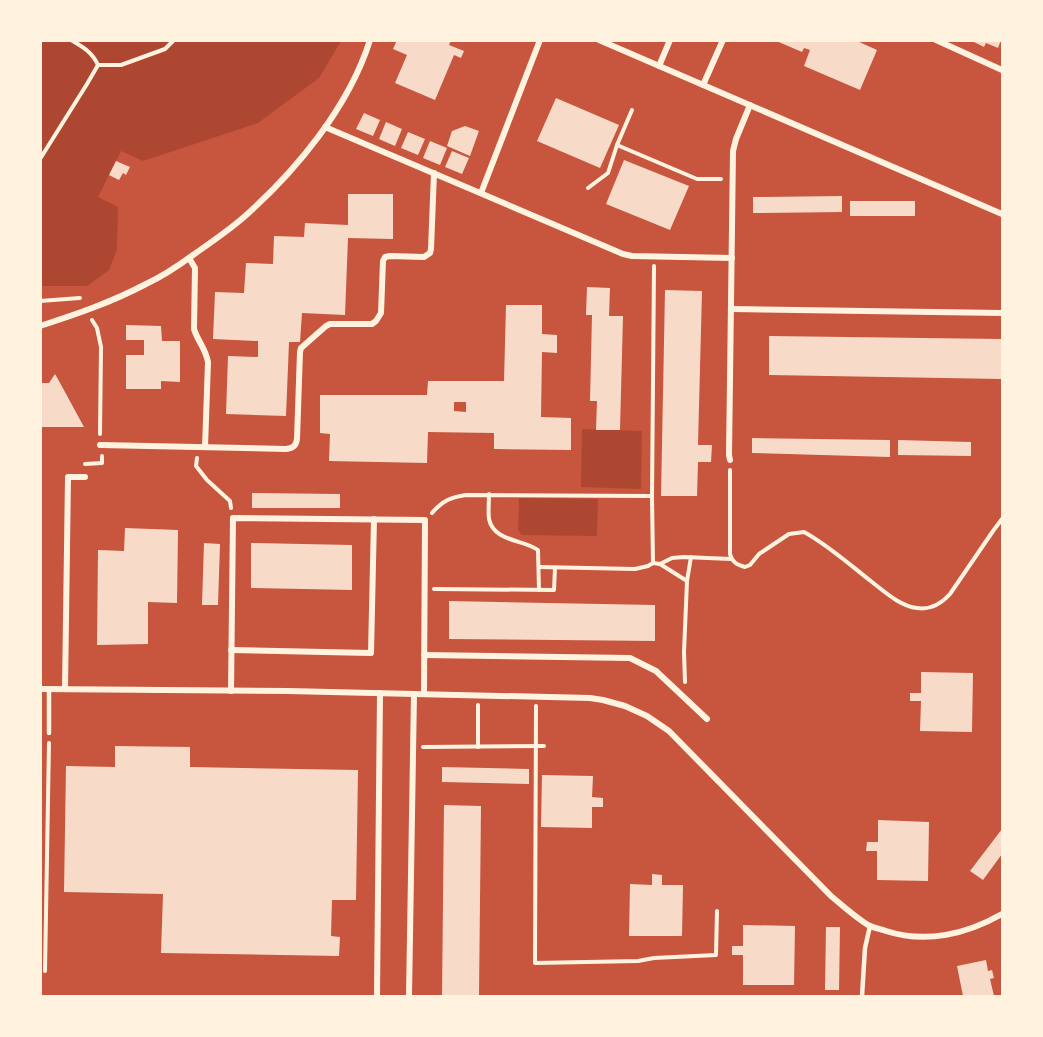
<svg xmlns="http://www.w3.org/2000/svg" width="1043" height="1037" viewBox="0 0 1043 1037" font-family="Lato,sans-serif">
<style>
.green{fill:#ae4732}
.building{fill:#f7dbc8;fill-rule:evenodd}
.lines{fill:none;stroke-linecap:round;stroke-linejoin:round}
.path{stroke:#fff3e0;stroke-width:4}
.service{stroke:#fff3e0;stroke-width:4.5}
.minor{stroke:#fff3e0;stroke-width:6}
</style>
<rect width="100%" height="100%" fill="#c8553d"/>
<g class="green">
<path d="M40,41h301l-22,37 -61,45 -115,38 -22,-10 -23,46 20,10 -1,42 -8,21 -22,16h-46z"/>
<path d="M582,429l60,2 -1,58 -60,-2z"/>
<path d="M519,498l79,1 -1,37 -75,-1 -4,-5z"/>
</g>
<g class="building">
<path d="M397,40h54l-2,5 15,6 -3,7 -7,-3 -19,45 -40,-17 12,-28 -14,-6z"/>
<path d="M774,40h81l22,10 -17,40 -56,-24 6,-16 -6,-2 -2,4z"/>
<path d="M970,40h31l-3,8 -12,-5 -2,4z"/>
<path d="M556,98l63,27 -19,43 -63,-27z"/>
<path d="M364,113l16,7 -7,16 -17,-7z"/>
<path d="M386,122l16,7 -7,17 -16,-7z"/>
<path d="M465,126l14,5 -9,25 -23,-10 5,-15z"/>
<path d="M408,132l17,7 -7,16 -17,-7z"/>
<path d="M430,141l17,7 -7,17 -17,-7z"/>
<path d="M452,151l17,7 -7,16 -17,-7z"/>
<path d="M624,160l65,26 -19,44 -64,-26z"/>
<path d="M116,161l14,6 -4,8 -3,-2 -4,7 -10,-5z"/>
<path d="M348,194h45v45l-45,-1 -3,77 -43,-2 -2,29h-11l-3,74 -60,-2 2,-58 30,1v-16l-45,-2 2,-47 29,1 2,-30 27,1 1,-28 30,1 1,-14 43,2z"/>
<path d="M842,196v16l-89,1v-16z"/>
<rect x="850" y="201" width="65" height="15"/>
<path d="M587,287l23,1 -1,28h14l-3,114h-24l1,-29h-7l2,-86h-6z"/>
<path d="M665,290l37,1 -4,154h14l-1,17h-13l-1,34h-36z"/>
<path d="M506,305h36v29l15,1v18l-15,-1 -1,65 30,1v32l-77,-1v-16l-66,-1 -1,31 -98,-2 1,-27 -10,-1v-38h107l1,-14h76zM454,402h12v10l-12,-1z"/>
<path d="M126,325l35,1 1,15h18v41l-19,-1v8h-35v-34h18v-15h-18z"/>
<path d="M769,336l233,3v40l-233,-4z"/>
<path d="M55,374l4,7 25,46h-44v-44h9z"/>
<path d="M752,438l138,2v17l-138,-4z"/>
<path d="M898,440l73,2v14l-73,-1z"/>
<path d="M252,493l88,1v14h-88z"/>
<path d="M125,528l53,2 -1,73 -29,-1v42l-51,1 1,-95 26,1z"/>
<path d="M204,543l16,1 -2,61h-16z"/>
<path d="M251,543l101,2v45l-101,-2z"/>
<path d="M449,601l206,4v36l-206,-2z"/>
<path d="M921,672l52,1 -1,59 -52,-1 1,-30h-11v-8h11z"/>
<path d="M115,746l75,1v20l168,3 -2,130h-24l-1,36 9,1 -1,19 -178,-3 2,-59 -99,-2 2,-126 49,1z"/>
<path d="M442,767l87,2v15l-87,-2z"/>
<path d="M542,775l51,1 -1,21 11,1v9h-11v21l-51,-1z"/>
<path d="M444,805l37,1 -2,190h-37z"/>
<path d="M878,820l51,2 -1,59 -51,-1v-29h-11l1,-9h11z"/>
<path d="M1002,829v25l-19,26 -13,-9z"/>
<path d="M652,874l10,1v10h21l-1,51h-53l1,-52 22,1z"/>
<path d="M743,925l52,1 -1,59h-51v-30h-11v-9h11z"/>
<path d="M826,927h14l-1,63h-14z"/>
<path d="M986,960l2,11 4,-1 2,8 -4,1 4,17h-31l-6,-30z"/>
</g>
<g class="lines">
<g class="path">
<path d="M71,40c12,7 21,12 27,25"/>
<path d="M98,65h23l44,-16 9,-9"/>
<path d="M617,145l80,34h24"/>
<path d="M40,159l47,-75 11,-19"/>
<path d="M588,188l20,-15 9,-28 15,-35"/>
<path d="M40,301l40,-3"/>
<path d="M92,320l5,8 4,19 -1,87"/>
<path d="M197,458l-1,8 11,14 23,21 1,7"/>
<path d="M85,464l17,-1v-7"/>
<path d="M730,470v84c2,8 7,11 15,13l5,-2 9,-11 30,-20 15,-2c24,13 46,33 68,50 13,10 28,24 45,26 13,2 24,-4 33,-14l43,-63 9,-12"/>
<path d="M489,494c0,8 -1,18 0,25 5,23 34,20 49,31l1,40"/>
<path d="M432,513c10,-12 19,-16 34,-18l186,1"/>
<path d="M653,563l7,1 27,17"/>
<path d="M660,564l12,-6 12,-1 47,2"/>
<path d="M539,567l96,2 13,-3 5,-3 -1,-67 2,-230"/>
<path d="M434,589l120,1 1,-22"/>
<path d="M685,682l-1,-30 3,-71 4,-24"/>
<path d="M536,706l-1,257 103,-2 16,-3 62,-3 1,-44"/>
<path d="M423,747l121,-1"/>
<path d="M478,747v-42"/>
<path d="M45,971l4,-228"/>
</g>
<g class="service">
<path d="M49,733v-44"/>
<path d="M862,996l3,-48 5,-22"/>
</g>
<g class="minor">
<path d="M599,40l403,174"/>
<path d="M936,40l66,30"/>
<path d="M659,66l11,-26"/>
<path d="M703,85l20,-45"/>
<path d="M325,127l298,127 9,2 100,2"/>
<path d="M481,193l59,-153"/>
<path d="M189,258l6,10 -1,61c4,13 11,18 14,33l-3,85"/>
<path d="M731,309l271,4"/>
<path d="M40,326c37,-12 72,-24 106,-42 17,-8 32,-18 47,-29 17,-12 35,-24 51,-38 52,-46 105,-110 126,-177"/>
<path d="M100,445l186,4c7,-1 10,-3 11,-10l3,-87 1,-4 25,-22 4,-2h42l4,-3 5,-8 2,-52 2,-4 5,-1 34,1 6,-4 1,-4 3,-76"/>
<path d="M730,460l-1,-5 4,-304 3,-12 14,-34"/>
<path d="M231,650l140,3 3,-134"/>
<path d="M424,655l206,3 26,13 51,48"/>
<path d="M40,689l248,2 302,7 13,2 22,6 22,10 22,15 162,165c12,10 24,21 37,29 6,3 12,4 18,6 40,13 81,3 116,-17"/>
<path d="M65,689l3,-212h17"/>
<path d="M231,691l2,-173 192,2 -1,174"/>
<path d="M377,996l3,-303"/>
<path d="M409,996l5,-302"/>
</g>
</g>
<rect width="1043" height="1037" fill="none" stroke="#fff3e0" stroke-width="84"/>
</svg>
